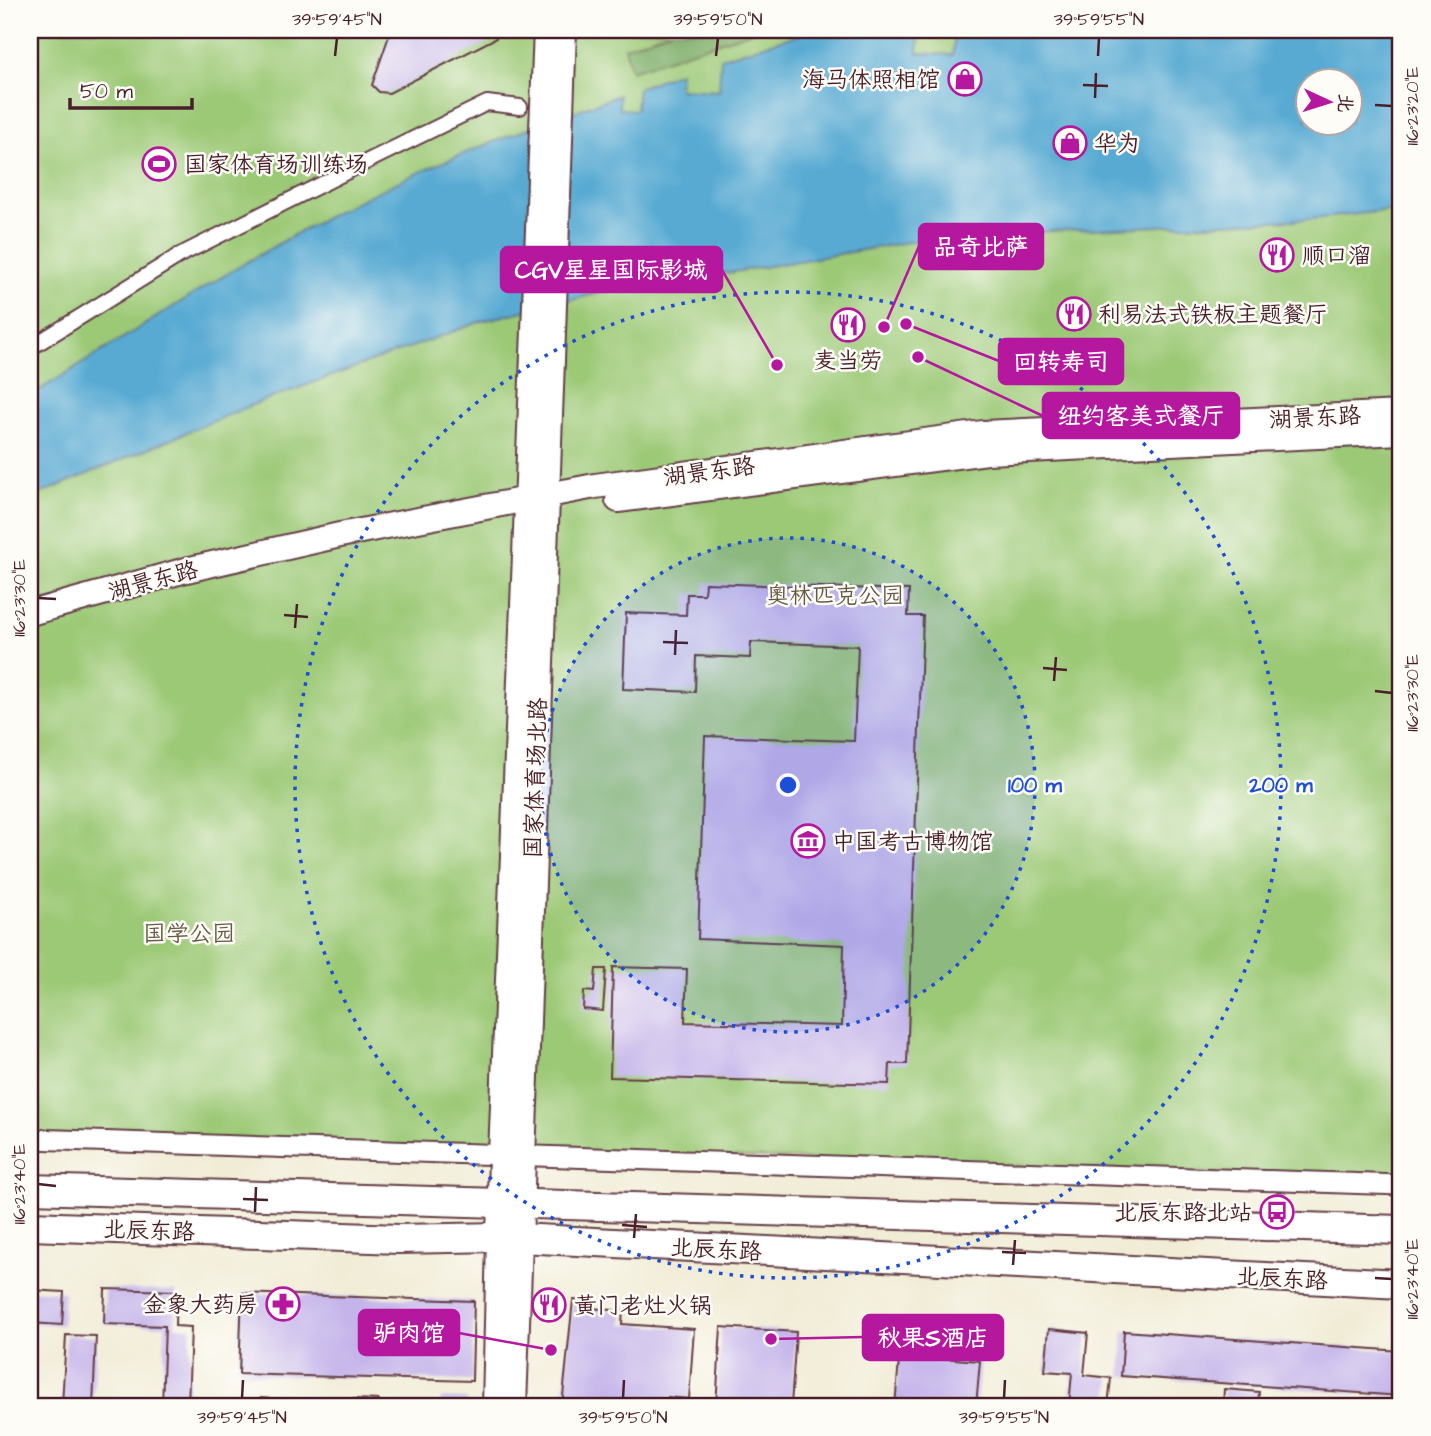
<svg xmlns="http://www.w3.org/2000/svg" width="1431" height="1436" viewBox="0 0 1431 1436" font-family="'Architects Daughter','LXGW WenKai TC',sans-serif">
<style>
.green{fill:#9cc976;stroke:#737450;stroke-width:2;fill-rule:evenodd}
.forest{fill:#7dad67;stroke:#646649;stroke-width:2}
.water{fill:#58aad3;stroke:#51647f;stroke-width:2;fill-rule:evenodd}
.building{fill:#c4b4ea}
.lines{fill:none;stroke-linecap:round;stroke-linejoin:round}
.pedestrian-casing{stroke:#633e45;stroke-width:18}
.minor-casing{stroke:#633e45;stroke-width:23}
.tertiary-casing{stroke:#633e45;stroke-width:28}
.secondary-casing{stroke:#633e45;stroke-width:32}
.pedestrian{stroke:#fff;stroke-width:14}
.minor{stroke:#fff;stroke-width:19}
.tertiary{stroke:#fff;stroke-width:24}
.secondary{stroke:#fff;stroke-width:28}
.ticks{fill:none;stroke:#4a1f2b;stroke-width:2.5}
.ring{fill:none;stroke:#1d4ed8;stroke-width:3.5;stroke-dasharray:3.5 7}
.labels{text-anchor:middle;stroke-width:5;stroke-linejoin:round;paint-order:stroke}
.poi-label{font-size:23px;fill:#4a1f2b;stroke:#fdfcf7;text-anchor:start}
.street-label{font-size:23px;fill:#4a1f2b;stroke:#fdfcf7}
.park-label{font-size:23px;fill:#675a45;stroke:#fdfcf7}
.centre{fill:#1d4ed8;stroke:#fdfcf7;stroke-width:3.5}
.ring-label{font-size:21px;text-anchor:middle;font-weight:bold;fill:#1d4ed8;stroke:#fdfcf7;stroke-width:5;stroke-linejoin:round;paint-order:stroke}
.leader{fill:none;stroke:#b5179e;stroke-width:2.5}
.callout-dot{fill:#b5179e;stroke:#fdfcf7;stroke-width:2.5}
.callout{fill:#b5179e;stroke:#b5179e;stroke-width:2.5}
.callout-label{font-size:24px;text-anchor:middle;font-weight:bold;fill:#fff}
.neatline{fill:none;stroke:#4a1f2b;stroke-width:2.5}
.ticks-label{font-size:18px;text-anchor:middle;fill:#4a1f2b}
</style>
<rect width="100%" height="100%" fill="#fdfcf7"/>
<filter id="ink" filterUnits="userSpaceOnUse"><feTurbulence type="fractalNoise" baseFrequency=".0143" numOctaves="2"/><feDisplacementMap in="SourceGraphic" scale="14" xChannelSelector="R" yChannelSelector="G"/><feConvolveMatrix kernelMatrix="1 2 1 2 8 2 1 2 1" color-interpolation-filters="sRGB"/></filter>
<filter id="wash" filterUnits="userSpaceOnUse"><feTurbulence type="fractalNoise" baseFrequency=".00686" numOctaves="4" result="noise"/><feDisplacementMap in="SourceGraphic" scale="28" xChannelSelector="R" yChannelSelector="G"/><feGaussianBlur stdDeviation="1.57" result="paint"/><feColorMatrix in="noise" values="0 0 0 0 0 0 0 0 0 0 0 0 0 0 0 0 0 1.4 0 .05"/><feComposite in="paint" operator="in"/></filter>
<g filter="url(#wash)">
<rect width="100%" height="100%" fill="#f1ecd6"/>
<path class="green" d="M30,30h1371v1149l-1371,-45zM1308,80h42v42h-42z"/>
<path class="forest" d="M672,30h84l-125,41 -6,-24z"/>
<path class="water" d="M814,30h105l-1,23 35,2 2,-25h446v179l-88,10 -369,17 -216,37 -93,-2 -1,14 -152,36 -230,84 -222,93v-102c106,-65 212,-136 324,-193 85,-43 176,-75 265,-108v14l17,1 2,-22 42,-16 -1,17 40,2 2,-33zM1308,80h42v42h-42z"/>
<g id="blocks">
<g class="building">
<path d="M391,30h110l-5,8 -107,55 -10,-1 -7,-7z"/>
<path d="M705,583l204,7 -1,26h15l-16,448h-17l-1,20 -279,-7 3,-110 74,2 -2,53 157,4 2,-81 -146,-6 7,-203 149,5 4,-95 -107,-4 -1,16 -54,-2 -1,36 -72,-3 3,-76 60,2 1,-21h17z"/>
<path d="M596,969h10l-3,42 -20,-2 1,-18 10,1z"/>
<path d="M105,1289l71,2 -1,35 16,1 -3,79h-26l3,-80 -61,-2z"/>
<path d="M30,1290l34,2 -2,33 -32,-2z"/>
<path d="M242,1293l232,8 -2,80 -233,-7z"/>
<path d="M573,1300l17,1v7l33,3 -1,13 72,5 -5,70 -21,-2v9h-106z"/>
<path d="M721,1327l75,5 -5,74h-75z"/>
<path d="M1049,1329l39,4 -4,42 27,3 -3,28h-39l3,-33 -27,-2z"/>
<path d="M1124,1331l277,20v45l-280,-20z"/>
<path d="M66,1335l30,1 -3,70h-31z"/>
<path d="M901,1338l17,2 -2,16 64,5 -4,45h-81z"/>
<path d="M1224,1389l35,3 -1,14h-35z"/>
<path d="M260,1398l30,2v6h-31z"/>
<path d="M441,1398l26,1v7h-27z"/>
<path d="M352,1399l27,1v6h-28z"/>
<path d="M1375,1402l26,2v2h-26z"/>
</g>
</g>
</g>
<g filter="url(#ink)">
<use href="#blocks" fill-opacity="0" stroke="#633e45" stroke-width="2"/>
<g class="lines">
<defs>
<path id="pedestrian" d="M30,348l150,-93 192,-96 115,-56 33,4"/>
<path id="minor" d="M30,1139l1371,46"/>
<g id="tertiary">
<path d="M618,500l369,-48 414,-20"/>
<path d="M30,613l156,-43 154,-35 255,-49 388,-53 418,-20"/>
<path d="M495,1406l6,-251 45,-1125"/>
<path d="M514,1406l50,-1376"/>
</g>
<g id="secondary">
<path d="M30,1189l1371,41"/>
<path d="M30,1226l369,13 100,-2 902,47"/>
</g>
</defs>
<use href="#pedestrian" class="pedestrian-casing"/>
<use href="#minor" class="minor-casing"/>
<use href="#tertiary" class="tertiary-casing"/>
<use href="#secondary" class="secondary-casing"/>
<use href="#pedestrian" class="pedestrian"/>
<use href="#minor" class="minor"/>
<use href="#tertiary" class="tertiary"/>
<use href="#secondary" class="secondary"/>
</g>
</g>
<path class="ticks" d="M335,56l2,-18M716,56l2,-18M1098,56l1,-18M1083,85l25,1M1095,98l1,-25M1375,105l17,1M38,598l18,1M284,615l24,2M295,628l2,-24M663,642l25,1M675,655l1,-25M1043,668l24,2M1054,681l2,-24M1375,691l17,2M38,1184l18,2M243,1199l25,1M255,1212l1,-25M622,1225l25,2M634,1238l2,-24M1002,1252l24,1M1013,1265l2,-25M1375,1278l17,1M242,1398l1,-18M623,1398l1,-18M1004,1398l1,-18"/>
<circle cx="788" cy="785" r="247" fill="#1d4ed8" fill-opacity=".12"/>
<g class="ring">
<circle cx="788" cy="785" r="247"/>
<circle cx="788" cy="785" r="493"/>
</g>
<defs>
<symbol id="shop-ring" viewBox="-11 -11 22 22"><circle r="9.5" fill="#fdfcf7" stroke="#b5179e" stroke-width="1.5"/><path d="M-5-2.5h2.3a2.7 3.5 0 0 1 5.4 0H5L5.5 6h-11ZM-1.5-2.5h3a1.5 2.3 0 0 0-3 0Z" fill="#b5179e"/></symbol>
<symbol id="stadium-ring" viewBox="-11 -11 22 22"><circle r="9.5" fill="#fdfcf7" stroke="#b5179e" stroke-width="1.5"/><path d="M0-5a6.5 5 0 1 0 0 10a6.5 5 0 1 0 0-10ZM-3.5-1.8h7v3.6h-7Z" fill="#b5179e"/></symbol>
<symbol id="restaurant-ring" viewBox="-11 -11 22 22"><circle r="9.5" fill="#fdfcf7" stroke="#b5179e" stroke-width="1.5"/><path d="M-5-6h1v4h1v-4h1v4h1v-4h1v5L-1.5 .5V6h-2V.5L-5-1ZM5-6V6H3V1.5H1.5Q1.5-4 5-6Z" fill="#b5179e"/></symbol>
<symbol id="museum-ring" viewBox="-11 -11 22 22"><circle r="9.5" fill="#fdfcf7" stroke="#b5179e" stroke-width="1.5"/><path d="M0-6L6-3V-2H-6V-3ZM-5-1h2V3h-2ZM-1-1h2V3h-2ZM3-1h2V3H3ZM-6 4H6V6H-6Z" fill="#b5179e"/></symbol>
<symbol id="bus-ring" viewBox="-11 -11 22 22"><circle r="9.5" fill="#fdfcf7" stroke="#b5179e" stroke-width="1.5"/><path d="M-5-6H5V4H4V6H2V4H-2V6H-4V4H-5ZM-3.5-4V0h7V-4ZM-3.5 1.2v1.5H-2V1.2ZM2 1.2v1.5H3.5V1.2Z" fill="#b5179e"/></symbol>
<symbol id="pharmacy-ring" viewBox="-11 -11 22 22"><circle r="9.5" fill="#fdfcf7" stroke="#b5179e" stroke-width="1.5"/><path d="M-2-6h4v4h4v4h-4v4h-4v-4h-4v-4h4Z" fill="#b5179e"/></symbol>
</defs>
<g fill-rule="evenodd">
<use href="#shop-ring" x="946" y="60" width="38" height="38"/>
<use href="#shop-ring" x="1051" y="124" width="38" height="38"/>
<use href="#stadium-ring" x="140" y="145" width="38" height="38"/>
<use href="#restaurant-ring" x="1258" y="236" width="38" height="38"/>
<use href="#restaurant-ring" x="1055" y="295" width="38" height="38"/>
<use href="#restaurant-ring" x="829" y="306" width="38" height="38"/>
<use href="#museum-ring" x="789" y="822" width="38" height="38"/>
<use href="#bus-ring" x="1258" y="1193" width="38" height="38"/>
<use href="#pharmacy-ring" x="264" y="1285" width="38" height="38"/>
<use href="#restaurant-ring" x="530" y="1286" width="38" height="38"/>
</g>
<g class="labels">
<g class="poi-label">
<text x="940" y="87" text-anchor="end">海马体照相馆</text>
<text x="1094" y="151">华为</text>
<text x="184" y="172">国家体育场训练场</text>
<text x="1302" y="263">顺口溜</text>
<text x="1098" y="322">利易法式铁板主题餐厅</text>
<text x="848" y="368" text-anchor="middle">麦当劳</text>
<text x="832" y="849">中国考古博物馆</text>
<text x="1252" y="1220" text-anchor="end">北辰东路北站</text>
<text x="258" y="1312" text-anchor="end">金象大药房</text>
<text x="574" y="1313">黄门老灶火锅</text>
</g>
<g class="street-label">
<text transform="translate(1315 417) rotate(-3)" y="8">湖景东路</text>
<text transform="translate(709 471) rotate(-8)" y="8">湖景东路</text>
<text transform="translate(153 580) rotate(-15)" y="8">湖景东路</text>
<text transform="translate(535 778) rotate(-88)" y="8">国家体育场北路</text>
<text transform="translate(149 1230) rotate(2)" y="8">北辰东路</text>
<text transform="translate(716 1249) rotate(3)" y="8">北辰东路</text>
<text transform="translate(1282 1278) rotate(3)" y="8">北辰东路</text>
</g>
<g class="park-label">
<text x="835" y="603">奥林匹克公园</text>
<text x="189" y="941">国学公园</text>
</g>
</g>
<circle cx="788" cy="785" r="10" class="centre"/>
<g class="ring-label">
<text x="1035" y="792">100 m</text>
<text x="1281" y="792">200 m</text>
</g>
<path class="leader" d="M884 327L919 246M777 365L722 270M906 324L999 361M918 357L1043 416M551 1350L459 1333M771 1339L863 1337"/>
<g class="callout-dot">
<circle cx="884" cy="327" r="7"/>
<circle cx="777" cy="365" r="7"/>
<circle cx="906" cy="324" r="7"/>
<circle cx="918" cy="357" r="7"/>
<circle cx="551" cy="1350" r="7"/>
<circle cx="771" cy="1339" r="7"/>
</g>
<g class="callout">
<rect x="919" y="224" width="124" height="45" rx="7"/>
<rect x="501" y="247" width="221" height="45" rx="7"/>
<rect x="999" y="339" width="124" height="45" rx="7"/>
<rect x="1043" y="393" width="196" height="45" rx="7"/>
<rect x="359" y="1310" width="100" height="45" rx="7"/>
<rect x="863" y="1315" width="140" height="45" rx="7"/>
</g>
<g class="callout-label">
<text x="981" y="255">品奇比萨</text>
<text x="611" y="278">CGV星星国际影城</text>
<text x="1061" y="370">回转寿司</text>
<text x="1141" y="424">纽约客美式餐厅</text>
<text x="409" y="1341">驴肉馆</text>
<text x="933" y="1346">秋果S酒店</text>
</g>
<rect width="1431" height="1436" fill="none" stroke="#fdfcf7" stroke-width="77"/>
<g transform="translate(1329 102) rotate(94)"><circle r="33" fill="#fdfcf7" stroke="#b5a4a5" stroke-width="2"/>
<path d="M0-5L12 26L0 18L-12 26Z" fill="#b5179e"/>
<text y="-10" font-size="19" font-weight="bold" text-anchor="middle" fill="#4a1f2b">北</text>
</g>
<path d="M70 98v10h122v-10" fill="none" stroke="#4a1f2b" stroke-width="3.5"/>
<text x="80" y="98" font-size="21" fill="#4a1f2b" stroke="#fdfcf7" stroke-width="5" paint-order="stroke">50 m</text>
<rect x="38" y="38" width="1354" height="1360" class="neatline"/>
<g class="ticks-label">
<text x="337" y="25">39°59'45"N</text>
<text x="718" y="25">39°59'50"N</text>
<text x="1099" y="25">39°59'55"N</text>
<text transform="translate(1412 106) rotate(-90)" y="6">116°23'20"E</text>
<text transform="translate(19 598) rotate(-90)" y="6">116°23'30"E</text>
<text transform="translate(1412 693) rotate(-90)" y="6">116°23'30"E</text>
<text transform="translate(19 1184) rotate(-90)" y="6">116°23'40"E</text>
<text transform="translate(1412 1279) rotate(-90)" y="6">116°23'40"E</text>
<text x="242" y="1423">39°59'45"N</text>
<text x="623" y="1423">39°59'50"N</text>
<text x="1004" y="1423">39°59'55"N</text>
</g>
</svg>
